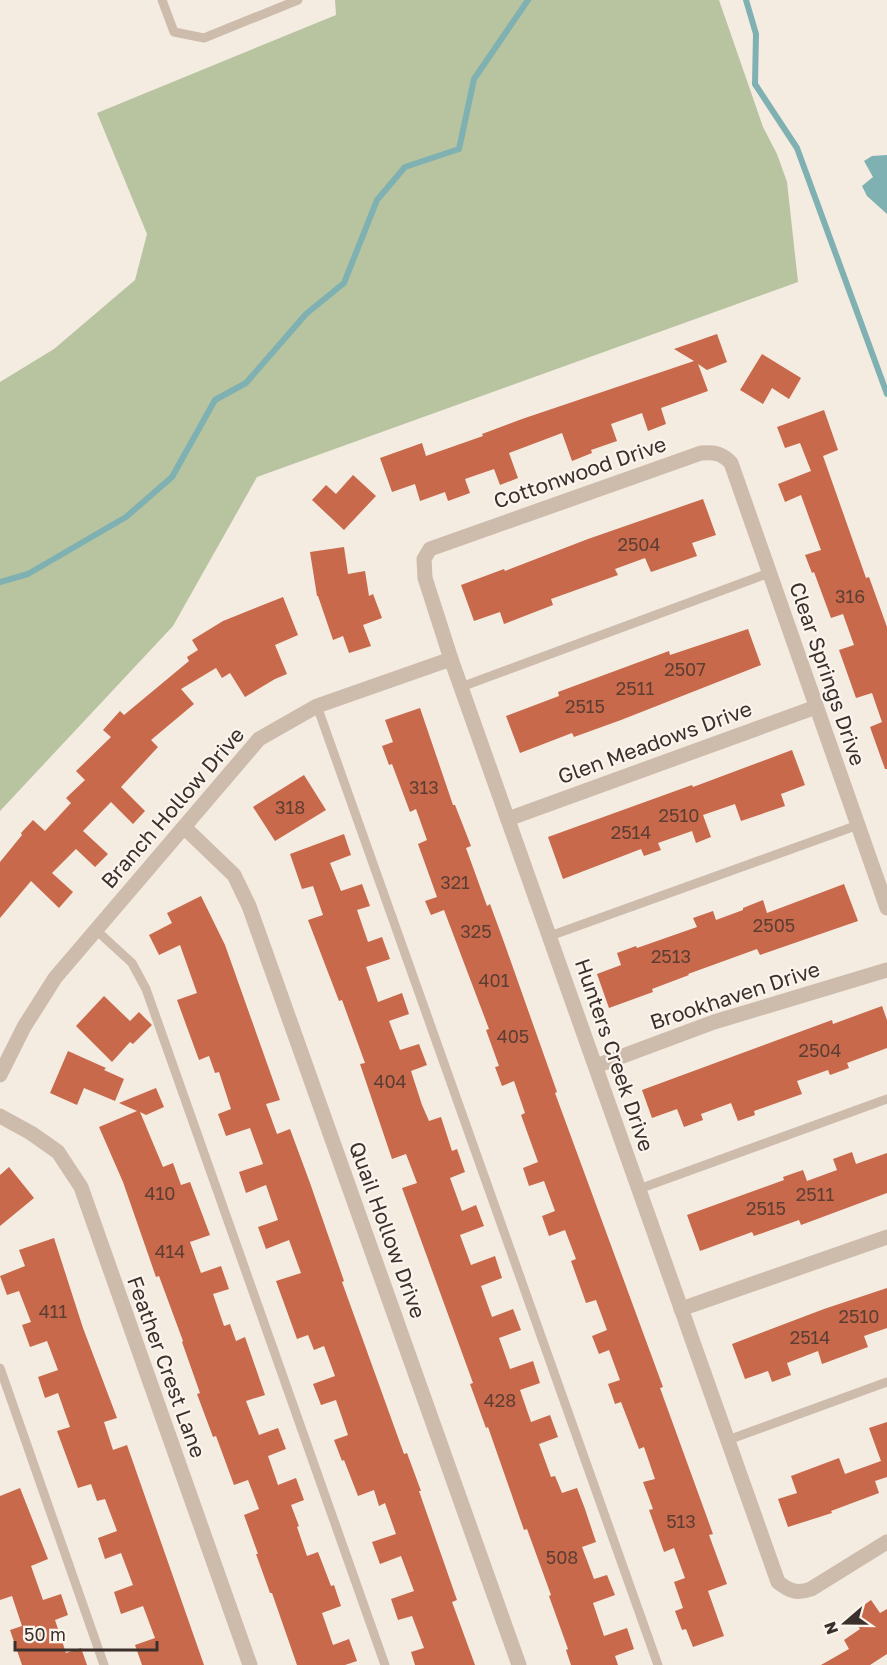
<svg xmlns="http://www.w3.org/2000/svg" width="887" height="1665" viewBox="0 0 887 1665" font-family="'Golos Text',sans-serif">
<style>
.green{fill:#b8c4a0}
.water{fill:#7fb0b2}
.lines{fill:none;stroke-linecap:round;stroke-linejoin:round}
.stream{stroke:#7fb0b2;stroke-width:6}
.building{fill:#c8694b}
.service{stroke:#cdbbac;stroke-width:9}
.minor{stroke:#cdbbac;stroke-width:15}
.labels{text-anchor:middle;stroke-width:4.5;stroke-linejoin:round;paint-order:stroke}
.number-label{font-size:18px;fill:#5e3e33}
.street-label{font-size:21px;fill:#3b302b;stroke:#fbf5ee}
</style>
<rect width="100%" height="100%" fill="#f4ebe1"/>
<path class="green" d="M335,0h384l44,127 14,27 10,28 11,100 -541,195 -84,149 -173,185v-429l54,-33 81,-69 12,-46 -50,-121 239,-98z"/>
<path class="water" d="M887,155v59l-20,-18 -5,-10 11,-9 -9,-16 8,-5z"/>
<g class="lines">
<g class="stream">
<path d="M746,0l10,34 -1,50 42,64 90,246"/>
<path d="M0,582l28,-8 98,-57 46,-40 43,-77 31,-17 60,-69 38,-31 33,-83 28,-33 54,-18 15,-70 54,-79"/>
</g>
</g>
<g class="building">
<path d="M717,334l10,28 -20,8 -9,-6 10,27 -47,17 5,16 -18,7 -6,-18 -31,11 6,17 -26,9 1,3 -20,8 -10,-28 -53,20 9,25 -18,7 -6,-16 -29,10 5,14 -22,8 -3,-9 -25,9 -5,-17 -23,8 -12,-34 42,-15 4,13 57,-20 -1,-2 40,-15 172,-58 -20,-12z"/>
<path d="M762,354l39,24 -12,21 -17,-11 -9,16 -23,-14z"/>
<path d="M824,410l14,40 -15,6 43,122 3,-1 18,50v142h-2l-15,-42 12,-5 -10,-29 -16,5 -17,-48 15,-5 -11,-31 -12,4 -17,-46 -2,1 -7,-18 16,-5 -11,-30 -9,-25 -16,7 -7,-18 33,-13 -11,-28 -15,5 -8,-21z"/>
<path d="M353,475l23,21 -32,34 -32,-30 14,-15 10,9z"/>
<path d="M703,499l13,36 -24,8 5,13 -46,16 -6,-14 -30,11 3,6 -67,24 2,6 -31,12 -18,7 -4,-12 -26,9 -13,-36 43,-16 1,2 83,-32z"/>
<path d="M344,547l4,27 17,-3 4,25 4,-2 9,24 -19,7 8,21 -22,7 -6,-17 -10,4 -15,-44h-1l-7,-44z"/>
<path d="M283,597l15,38 -23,10 12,29 -12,5 -30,18 -15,-24 -8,5 -6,-10 -35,21 13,15 -43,36 7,7 -37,40 24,24 -12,13 -22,-22 -28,29 25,23 -13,13 -19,-18 -24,24 21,19 -14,16 -28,-27 -31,37v-56l22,-27 -1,-2 12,-13 12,11 26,-28 -5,-5 19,-18 -9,-9 35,-34 -8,-7 17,-19 4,4 65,-54 -2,-4 11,-7 -6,-10 31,-19z"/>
<path d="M748,629l13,36 -140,55 -47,17 -2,-4 -52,20 -14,-37 53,-20 -1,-4 111,-41 1,4z"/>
<path d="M420,708l33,97h2l16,41 -5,2 21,58 3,-2 15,41 52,147 -2,1 108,294 -3,1 53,146 -4,1 18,49 -19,7 16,45 -31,11 -7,-18 -4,1 -7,-19 8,-3 -9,-26 11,-4 -11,-30 -10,4 -15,-42 4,-1 -10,-27 12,-3 -11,-32 -5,2 -18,-47 -6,2 -7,-20 12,-4 -11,-30 -10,4 -7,-18 15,-6 -11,-30 -10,3 -15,-42 5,-2 -11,-29 -16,6 -7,-20 13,-5 -11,-30 -15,5 -6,-18 15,-6 -17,-47 4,-2 -11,-32 -12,5 -7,-19 4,-1 -13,-36 3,-1 -45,-119 -13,5 -6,-14 12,-4 -19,-53 9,-4 -11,-31 -6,3 -18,-48 -3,1 -7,-19 11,-4 -8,-22z"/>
<path d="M792,750l13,35 -24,9 4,12 -44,15 -6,-17 -32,11 8,22 -15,6 -4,-12 -34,12 3,7 -17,6 -3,-7 -78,30 -15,-42 144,-52 1,2z"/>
<path d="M304,775l22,35 -51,31 -22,-34z"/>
<path d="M344,834l7,21 -21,8 11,28 21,-7 8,22 -13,4 11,32 14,-5 8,22 -24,8 12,35 24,-9 7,21 -20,7 11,29 19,-6 8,21 -16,6 11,34 7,16 12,-4 11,34 5,-2 8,23 -15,6 12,33 14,-6 8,21 -24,9 11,30 24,-9 7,22 -21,8 11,31 21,-8 8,21 -22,8 11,31 23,-8 7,22 -20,7 11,32 19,-7 8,22 -19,7 12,33 4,-1 7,17 15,-5 8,21 11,33 -14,5 12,32 13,-4 8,20 -22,8 11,33 23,-8 7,21 -19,7 3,9h-47l-5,-15 2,-1 -19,-53 2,-1 -24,-66 -3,1 -36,-103 -2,1 -16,-44 3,-1 -71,-195 15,-5 -11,-29 -14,5 -32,-95 5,-1 -23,-63 -3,1 -31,-81 15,-5 -10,-29 -11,3 -12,-35z"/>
<path d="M844,884l14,37 -98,34 -3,-6 -69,25 1,1 -37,14 1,3 -44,16 -12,-34 24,-9 -4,-12 19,-7 1,2 60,-21 -4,-9 20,-7 3,9 27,-10v-2l20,-8 4,13z"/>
<path d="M201,896l24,49 55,155 -14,4 11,30 13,-5 20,54 34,98 -2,1 62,172 3,-1 14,38h-2l38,109 -5,2 23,63h-60l-4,-13 13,-4 -12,-32 -14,4 -7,-21 23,-8 -13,-35 -21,8 -8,-22 24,-8 -11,-31 -6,3 -5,-16 -16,6 -14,-36 -2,1 -8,-21 14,-5 -12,-35 -15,5 -8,-21 22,-8 -11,-30 -10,4 -6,-15 -11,4 -21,-58 25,-8 -12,-33 -23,9 -8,-22 20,-7 -12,-35 -20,8 -7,-21 24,-8 -13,-36 -24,8 -8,-22 13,-5 -12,-37 -4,1 -6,-17 -10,4 -22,-60 20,-7 -17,-48 -21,10 -10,-20 23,-12 -5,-10z"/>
<path d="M104,996l26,25 9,-9 13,13 -19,19 -3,-2 -18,20 -36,-36z"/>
<path d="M882,1006l5,14v28l-40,15 2,5 -19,7 -2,-5 -31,11 5,13 -48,17 1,4 -17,6 -7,-18 -30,11 2,6 -19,7 -7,-18 -25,9 -10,-28 190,-70 1,4z"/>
<path d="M68,1051l38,17 -2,2 20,9 -9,22 -31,-13 -7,17 -27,-12z"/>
<path d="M156,1088l8,19 -18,8 -6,-3 23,55 10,-4 8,22 9,-3 20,53 -20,7 11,31 20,-7 8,23 -16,5 11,32 6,-2 6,17 9,-4 20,58 -19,6 13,34 19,-7 8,21 -18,7 10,29 18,-7 8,22 -13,5 8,21 -2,1 10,29 11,-4 13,34 3,-1 7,21 -19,7 11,32 16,-6 8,22 -12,4h-48l-25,-72h-2l-14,-39h2l-14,-39 15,-6 -11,-29 -14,5 -18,-49 -3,1 -16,-43 3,-1 -18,-51 1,-1 -24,-65 -3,1 -33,-95 -24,-55 38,-16 -18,-8z"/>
<path d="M852,1152l4,12 31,-11v40l-86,32 -2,-5 -45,16 -2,-4 -52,19 -13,-36 97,-35 -1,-3 20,-7 4,11 30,-11 -4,-11z"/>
<path d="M9,1167l25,31 -34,28v-51z"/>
<path d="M54,1238l29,90 34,90 -13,4 9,28 14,-5 77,220h-62l-7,-20 20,-7 -12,-32 -22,8 -7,-22 19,-7 -12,-32 -16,6 -7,-21 19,-7 -12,-32 -8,2 -6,-17 -13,4 -21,-57 13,-4 -12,-34 -13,5 -7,-21 20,-7 -11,-29 -17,6 -8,-22 9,-3 -12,-31 -12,4 -7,-19 25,-10 -6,-16z"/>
<path d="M887,1288v40l-23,8 4,11 -46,17 -4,-13 -31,12 4,12 -19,7 -4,-11 -23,8 -13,-35 92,-35z"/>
<path d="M887,1422v55l-12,4 4,12 -48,18 1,2 -44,14 -10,-28 19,-6 -6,-17 48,-18 6,16 36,-13 -12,-33z"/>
<path d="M20,1488l28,71 -17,7 12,34 18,-6 7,21 -13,5 11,33 15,-5 6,17h-65l-12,-35 12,-4 -10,-30 -12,4v-104z"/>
<path d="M871,1600l9,13 7,-4v45l-17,11h-49l28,-16 -5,-9 16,-11 -10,-14z"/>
</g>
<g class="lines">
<g class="service">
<path d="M162,0l12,32 30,6 94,-38"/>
<path d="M461,687l308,-114"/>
<path d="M317,706l341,959"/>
<path d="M96,930l36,33 14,26 239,676"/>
<path d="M550,936l308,-111"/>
<path d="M639,1189l248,-90"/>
<path d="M0,1368l104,297"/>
<path d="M728,1440l159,-58"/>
</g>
<g class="minor">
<path d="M508,819l308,-112"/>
<path d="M185,828l49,47 15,31 270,759"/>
<path d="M887,908l-156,-445c-9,-10 -17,-11 -30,-10l-271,96 -6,10 1,19 26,81 327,923c11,9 19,12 33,7l76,-47"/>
<path d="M596,1066l118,-44 173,-52"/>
<path d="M0,1075l24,-48 31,-49 204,-239 58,-33 134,-47"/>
<path d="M0,1116l31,17 27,19 23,35 169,478"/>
<path d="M681,1309l206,-72"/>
</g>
</g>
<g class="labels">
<g class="number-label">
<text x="639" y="551">2504</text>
<text x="850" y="603">316</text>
<text x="685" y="676">2507</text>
<text x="635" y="695">2511</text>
<text x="585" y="713">2515</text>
<text x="424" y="794">313</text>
<text x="290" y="814">318</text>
<text x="679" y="822">2510</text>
<text x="631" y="839">2514</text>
<text x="455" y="889">321</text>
<text x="774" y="932">2505</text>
<text x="476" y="938">325</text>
<text x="671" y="963">2513</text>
<text x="494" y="987">401</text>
<text x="513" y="1043">405</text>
<text x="820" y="1057">2504</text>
<text x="390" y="1088">404</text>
<text x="160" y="1200">410</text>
<text x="815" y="1201">2511</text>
<text x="766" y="1215">2515</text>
<text x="170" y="1258">414</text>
<text x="53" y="1318">411</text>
<text x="859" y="1323">2510</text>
<text x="810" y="1344">2514</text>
<text x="500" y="1407">428</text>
<text x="681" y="1528">513</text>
<text x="562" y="1564">508</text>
</g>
<g class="street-label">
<text transform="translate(580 473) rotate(-19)" y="7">Cottonwood Drive</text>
<text transform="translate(827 674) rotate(71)" y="7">Clear Springs Drive</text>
<text transform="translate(655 743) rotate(-20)" y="7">Glen Meadows Drive</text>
<text transform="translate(173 808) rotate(-49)" y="7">Branch Hollow Drive</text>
<text transform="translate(735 996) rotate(-18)" y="7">Brookhaven Drive</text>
<text transform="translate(614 1055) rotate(71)" y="7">Hunters Creek Drive</text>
<text transform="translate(387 1230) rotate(70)" y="7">Quail Hollow Drive</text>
<text transform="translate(166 1367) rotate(70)" y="7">Feather Crest Lane</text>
</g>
</g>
<g transform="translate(845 1623) rotate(250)" stroke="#fbf5ee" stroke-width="4.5" paint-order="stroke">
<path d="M0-4.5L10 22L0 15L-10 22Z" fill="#3b302b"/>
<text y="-9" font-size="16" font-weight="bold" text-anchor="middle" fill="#3b302b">N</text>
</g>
<path d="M15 1641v9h142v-9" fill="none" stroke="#3b302b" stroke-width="3"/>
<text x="24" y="1641" font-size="18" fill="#3b302b" stroke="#fbf5ee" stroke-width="4.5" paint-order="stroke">50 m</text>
</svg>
